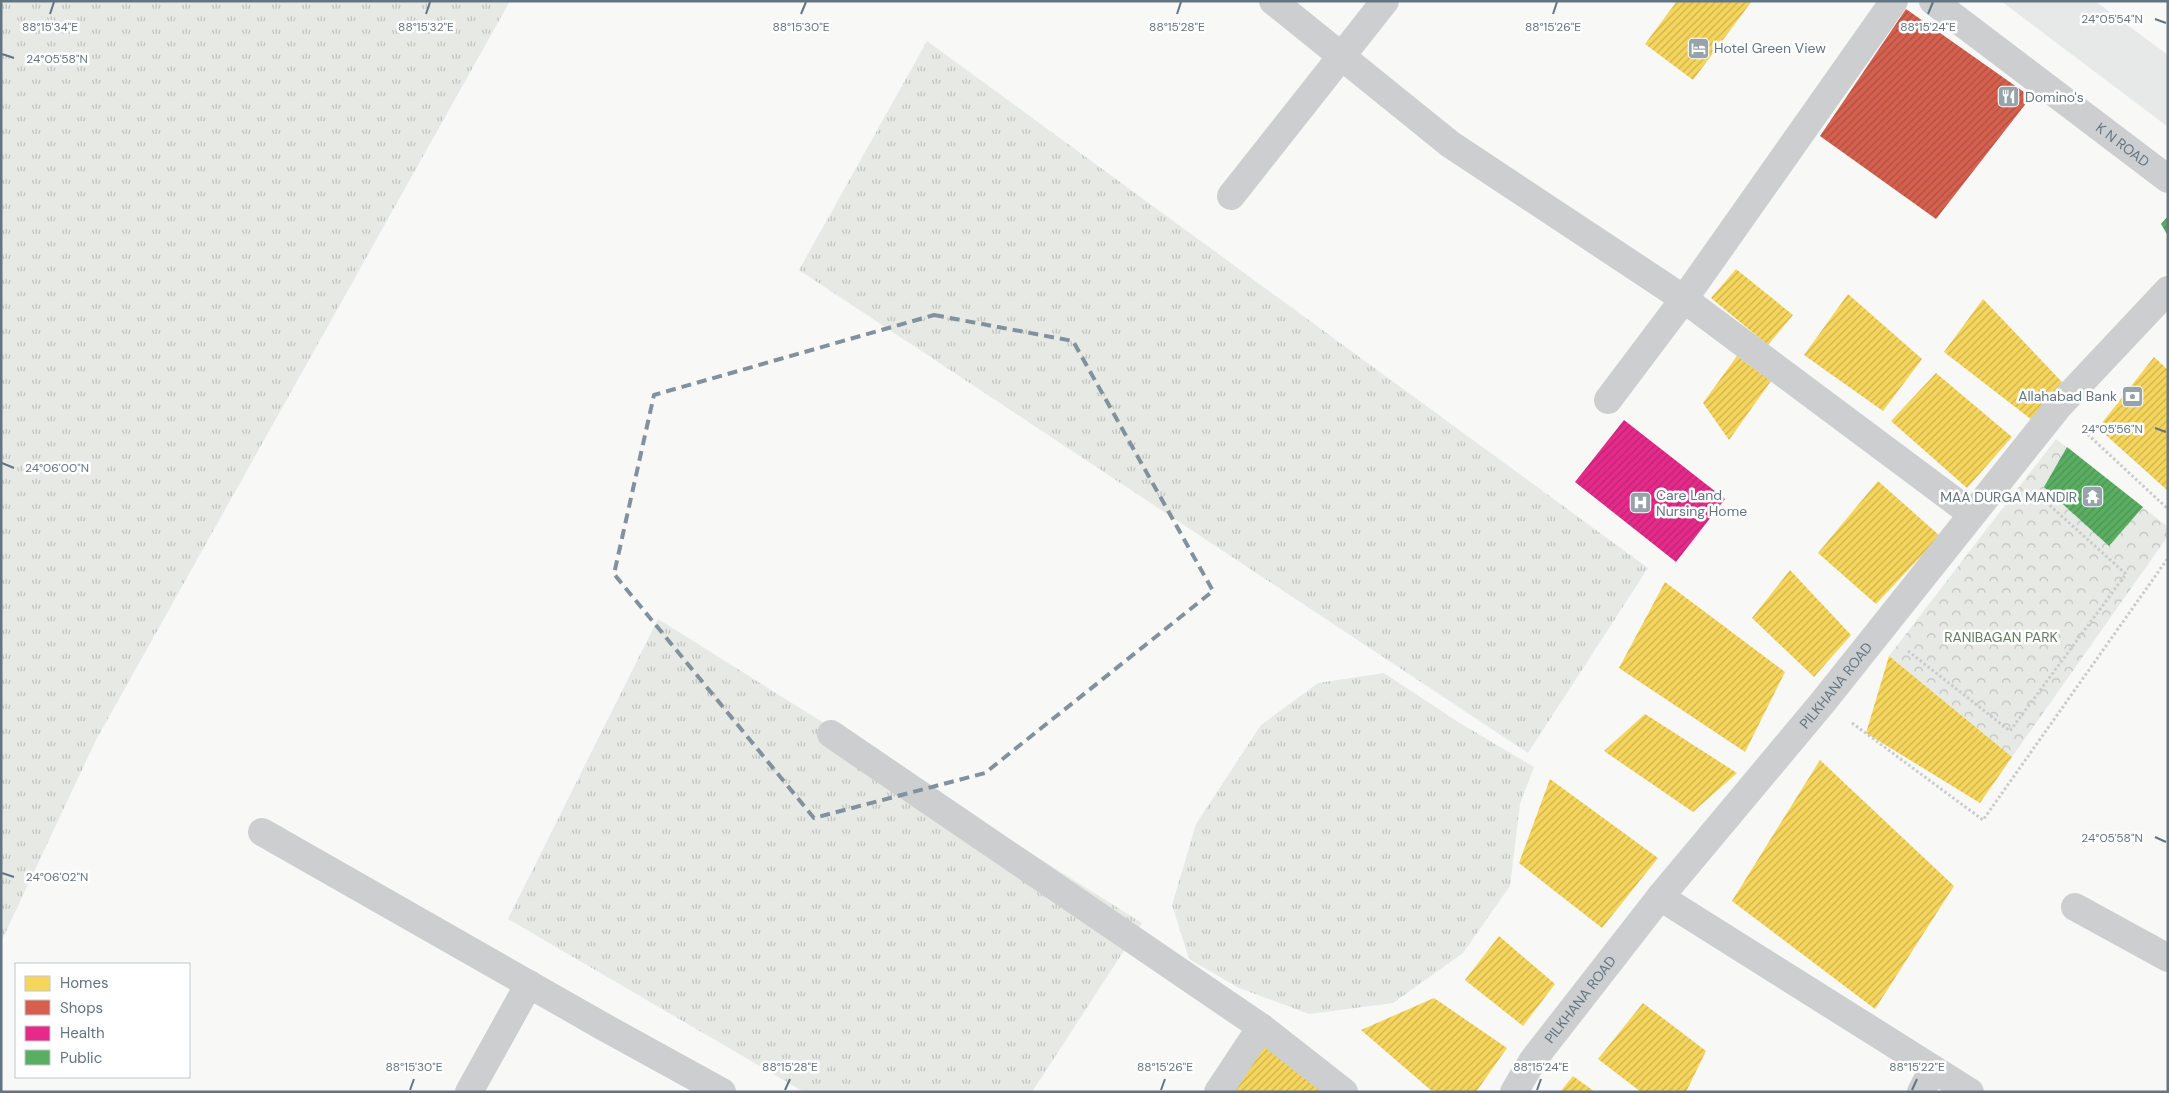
<svg xmlns="http://www.w3.org/2000/svg" width="2169" height="1093" viewBox="0 0 2169 1093" font-family="'DM Sans',sans-serif">
<style>
.built{fill:#e7e8e8}
.grass{fill:url(#grass-tufts)}
.forest{fill:url(#forest-crowns)}
.homes{fill:url(#homes-hatch)}
.shops{fill:url(#shops-hatch)}
.health{fill:url(#health-hatch)}
.public{fill:url(#public-hatch)}
.lines{fill:none;stroke-linecap:round;stroke-linejoin:round}
.path{stroke:#cacbcc;stroke-width:3;stroke-dasharray:2.5 2.5;stroke-linecap:butt}
.minor{stroke:#cdcecf;stroke-width:28}
.tertiary{stroke:#cdcecf;stroke-width:28}
.marked{fill:none;stroke:#82919b;stroke-width:4;stroke-dasharray:10 6;stroke-linejoin:round}
.ticks{fill:none;stroke:#637582;stroke-width:2}
.labels{text-anchor:middle;stroke-width:5;stroke-linejoin:round;paint-order:stroke}
.poi-label{font-size:14px;fill:#637582;stroke:#fff;text-anchor:start}
.street-label{font-size:14px;fill:#637582;stroke:#fff}
.park-label{font-size:14px;fill:#667a62;stroke:#fff}
.ticks-label{font-size:12px;text-anchor:middle;fill:#637582;stroke:#fff;stroke-width:5;stroke-linejoin:round;paint-order:stroke}
</style>
<defs>
<pattern id="grass-tufts" width="24" height="20" patternUnits="userSpaceOnUse" patternTransform="scale(1.25)"><rect width="24" height="20" fill="#e7eae4"/><path d="M3 7l-1-3M5 7V3M7 7l1-3M15 17l-1-3M17 17v-4M19 17l1-3" fill="none" stroke="#bfc2be"/></pattern>
<pattern id="forest-crowns" width="20" height="18" patternUnits="userSpaceOnUse" patternTransform="scale(1.25)"><rect width="20" height="18" fill="#e7eae4"/><path d="M2 6a3 3 0 1 1 6 0M12 15a3 3 0 1 1 6 0" fill="none" stroke="#bfc2be"/></pattern>
<pattern id="homes-hatch" width="6" height="6" patternUnits="userSpaceOnUse" patternTransform="scale(1.25)"><rect width="6" height="6" fill="#f6d55c"/><path d="M-1 1l2-2M0 6l6-6M5 7l2-2" fill="none" stroke="#cbb151"/></pattern>
<pattern id="shops-hatch" width="6" height="6" patternUnits="userSpaceOnUse" patternTransform="scale(1.25)"><rect width="6" height="6" fill="#d6604d"/><path d="M-1 1l2-2M0 6l6-6M5 7l2-2" fill="none" stroke="#a85144"/></pattern>
<pattern id="health-hatch" width="6" height="6" patternUnits="userSpaceOnUse" patternTransform="scale(1.25)"><rect width="6" height="6" fill="#e7298a"/><path d="M-1 1l2-2M0 6l6-6M5 7l2-2" fill="none" stroke="#b52871"/></pattern>
<pattern id="public-hatch" width="6" height="6" patternUnits="userSpaceOnUse" patternTransform="scale(1.25)"><rect width="6" height="6" fill="#5aae61"/><path d="M-1 1l2-2M0 6l6-6M5 7l2-2" fill="none" stroke="#4e9255"/></pattern>
</defs>
<rect width="100%" height="100%" fill="#f8f8f7"/>
<path class="built" d="M2001,1h94l73,54v72z"/>
<g class="grass">
<path d="M1,1h509l-414,739 -95,202z"/>
<path d="M927,41l721,527 -120,185 -729,-483z"/>
<path d="M658,619l484,304 -110,169h-228l-296,-173z"/>
<path d="M1384,673l74,49 76,45 -14,37 -10,82 -47,67 -70,50 -84,11 -70,-26 -50,-29 -17,-54 24,-81 65,-99 57,-42z"/>
</g>
<path class="forest" d="M2056,439l112,88v9l-156,221 -123,-101z"/>
<g class="homes">
<path d="M1677,1h75l-59,79 -48,-36z"/>
<path d="M1736,269l57,46 -25,30 -57,-47z"/>
<path d="M1848,294l74,65 -39,52 -79,-56z"/>
<path d="M1983,299l79,83 -30,38 -88,-68z"/>
<path d="M1737,356l34,25 -42,59 -26,-37z"/>
<path d="M2154,357l14,13v121l-70,-63z"/>
<path d="M1936,373l76,64 -45,51 -76,-67z"/>
<path d="M1878,481l62,55 -64,68 -58,-51z"/>
<path d="M1790,570l61,65 -37,42 -62,-59z"/>
<path d="M1665,582l120,90 -40,80 -126,-84z"/>
<path d="M1889,656l123,101 -32,46 -114,-70z"/>
<path d="M1645,714l92,59 -44,39 -89,-61z"/>
<path d="M1820,760l134,126 -79,123 -143,-108z"/>
<path d="M1550,779l108,79 -56,70 -83,-65z"/>
<path d="M1499,936l56,48 -32,42 -58,-46z"/>
<path d="M1434,998l73,50 -31,44h-43l-72,-62z"/>
<path d="M1643,1003l63,48 -20,41h-45l-43,-33z"/>
<path d="M1258,1034l79,58h-114z"/>
<path d="M1573,1076l22,16h-35z"/>
</g>
<path class="shops" d="M1906,9l125,88 -95,122 -116,-83z"/>
<path class="health" d="M1624,420l101,79 -49,63 -101,-80z"/>
<g class="public">
<path d="M2168,216v20l-7,-12z"/>
<path d="M2067,447l76,60 -34,39 -65,-59z"/>
</g>
<g class="lines">
<g class="path">
<path d="M2084,431l84,78"/>
<path d="M1908,651l102,80 116,-157 -90,-81"/>
<path d="M1852,723l131,97 185,-262"/>
</g>
<g class="minor">
<path d="M1273,1l177,143 234,155 210,-298"/>
<path d="M1231,196l154,-195"/>
<path d="M1608,400l76,-101 288,215"/>
<path d="M831,734l430,293 83,65"/>
<path d="M262,832l342,195 118,65"/>
<path d="M1660,897l310,195"/>
<path d="M2075,907l93,51"/>
<path d="M469,1092l60,-108"/>
<path d="M1218,1092l43,-65"/>
<path id="s1" d="M1514,1092l19,-32 127,-163 163,-195 235,-295 110,-117"/>
<path d="M1921,1092l12,-23"/>
</g>
<path class="tertiary" id="s2" d="M1933,1l235,178"/>
</g>
<path class="marked" d="M934,315l139,26 140,250 -228,182 -171,45 -200,-244 40,-179z"/>
<path class="ticks" d="M50,14l4,-12M426,14l4,-12M801,14l5,-12M1177,14l4,-12M1553,14l4,-12M1928,14l5,-12M2155,19l11,4M2,54l12,4M2155,428l11,4M2,463l12,5M2155,837l11,5M2,873l12,4M410,1090l4,-11M785,1090l5,-11M1161,1090l4,-11M1537,1090l4,-11M1912,1090l5,-11"/>
<defs>
<symbol id="hotel-square" viewBox="-11 -11 22 22"><rect x="-9" y="-9" width="18" height="18" rx="4" fill="#97a3ab" stroke="#fff"/><path d="M-6-4.5h1.5V1H6V5H4.5V3h-9V5H-6ZM-4 0a1.8 1.8 0 1 1 3.6 0ZM.5 0V-2.5h3Q6-2.5 6 0Z" fill="#fff"/></symbol>
<symbol id="restaurant-square" viewBox="-11 -11 22 22"><rect x="-9" y="-9" width="18" height="18" rx="4" fill="#97a3ab" stroke="#fff"/><path d="M-5-6h1v4h1v-4h1v4h1v-4h1v5L-1.5 .5V6h-2V.5L-5-1ZM5-6V6H3V1.5H1.5Q1.5-4 5-6Z" fill="#fff"/></symbol>
<symbol id="bank-square" viewBox="-11 -11 22 22"><rect x="-9" y="-9" width="18" height="18" rx="4" fill="#97a3ab" stroke="#fff"/><path d="M-6-4H6V4H-6ZM0-2.3a2.3 2.3 0 1 0 0 4.6a2.3 2.3 0 1 0 0-4.6Z" fill="#fff"/></symbol>
<symbol id="temple-square" viewBox="-11 -11 22 22"><rect x="-9" y="-9" width="18" height="18" rx="4" fill="#97a3ab" stroke="#fff"/><path d="M0-6L5-2H3V0L6.5 2.5H4V6H1.5V3h-3V6H-4V2.5H-6.5L-3 0V-2H-5Z" fill="#fff"/></symbol>
<symbol id="hospital-square" viewBox="-11 -11 22 22"><rect x="-9" y="-9" width="18" height="18" rx="4" fill="#97a3ab" stroke="#fff"/><path d="M-5-5h3v3.5h4V-5h3V5h-3V1.5h-4V5h-3Z" fill="#fff"/></symbol>
</defs>
<g fill-rule="evenodd">
<use href="#hotel-square" x="1686" y="36" width="25" height="25"/>
<use href="#restaurant-square" x="1996" y="84" width="25" height="25"/>
<use href="#bank-square" x="2120" y="384" width="25" height="25"/>
<use href="#temple-square" x="2080" y="484" width="25" height="25"/>
<use href="#hospital-square" x="1628" y="490" width="25" height="25"/>
</g>
<g class="labels">
<g class="poi-label">
<text x="1714" y="53">Hotel Green View</text>
<text x="2025" y="102">Domino's</text>
<text x="2117" y="401" text-anchor="end">Allahabad Bank</text>
<text x="1656" y="500">Care Land<tspan x="1656" dy="16">Nursing Home</tspan></text>
<text x="2077" y="502" text-anchor="end">MAA DURGA MANDIR</text>
</g>
<g class="street-label">
<text dy="5" stroke="none"><textPath href="#s2" startOffset="238">K N ROAD</textPath></text>
<text dy="5" stroke="none"><textPath href="#s1" startOffset="519">PILKHANA ROAD</textPath></text>
<text dy="5" stroke="none"><textPath href="#s1" startOffset="114">PILKHANA ROAD</textPath></text>
</g>
<g class="park-label">
<text x="2001" y="642">RANIBAGAN PARK</text>
</g>
</g>
<g class="ticks-label">
<text x="2112" y="23">24°05'54"N</text>
<text x="1928" y="31">88°15'24"E</text>
<text x="50" y="31">88°15'34"E</text>
<text x="426" y="31">88°15'32"E</text>
<text x="801" y="31">88°15'30"E</text>
<text x="1177" y="31">88°15'28"E</text>
<text x="1553" y="31">88°15'26"E</text>
<text x="57" y="63">24°05'58"N</text>
<text x="2112" y="433">24°05'56"N</text>
<text x="57" y="472">24°06'00"N</text>
<text x="2112" y="842">24°05'58"N</text>
<text x="57" y="881">24°06'02"N</text>
<text x="414" y="1071">88°15'30"E</text>
<text x="790" y="1071">88°15'28"E</text>
<text x="1165" y="1071">88°15'26"E</text>
<text x="1541" y="1071">88°15'24"E</text>
<text x="1917" y="1071">88°15'22"E</text>
</g>
<rect width="2169" height="1093" fill="none" stroke="#637582" stroke-width="5"/>
<rect x="15" y="963" width="175" height="115" fill="#ffffff" stroke="#c1c8cd"/>
<rect x="25" y="976" width="25" height="15" fill="#f6d55c" stroke="#c1c8cd"/>
<text x="60" y="988" font-size="15" fill="#637582">Homes</text>
<rect x="25" y="1000" width="25" height="15" fill="#d6604d" stroke="#c1c8cd"/>
<text x="60" y="1013" font-size="15" fill="#637582">Shops</text>
<rect x="25" y="1026" width="25" height="15" fill="#e7298a" stroke="#c1c8cd"/>
<text x="60" y="1038" font-size="15" fill="#637582">Health</text>
<rect x="25" y="1050" width="25" height="15" fill="#5aae61" stroke="#c1c8cd"/>
<text x="60" y="1063" font-size="15" fill="#637582">Public</text>
</svg>
